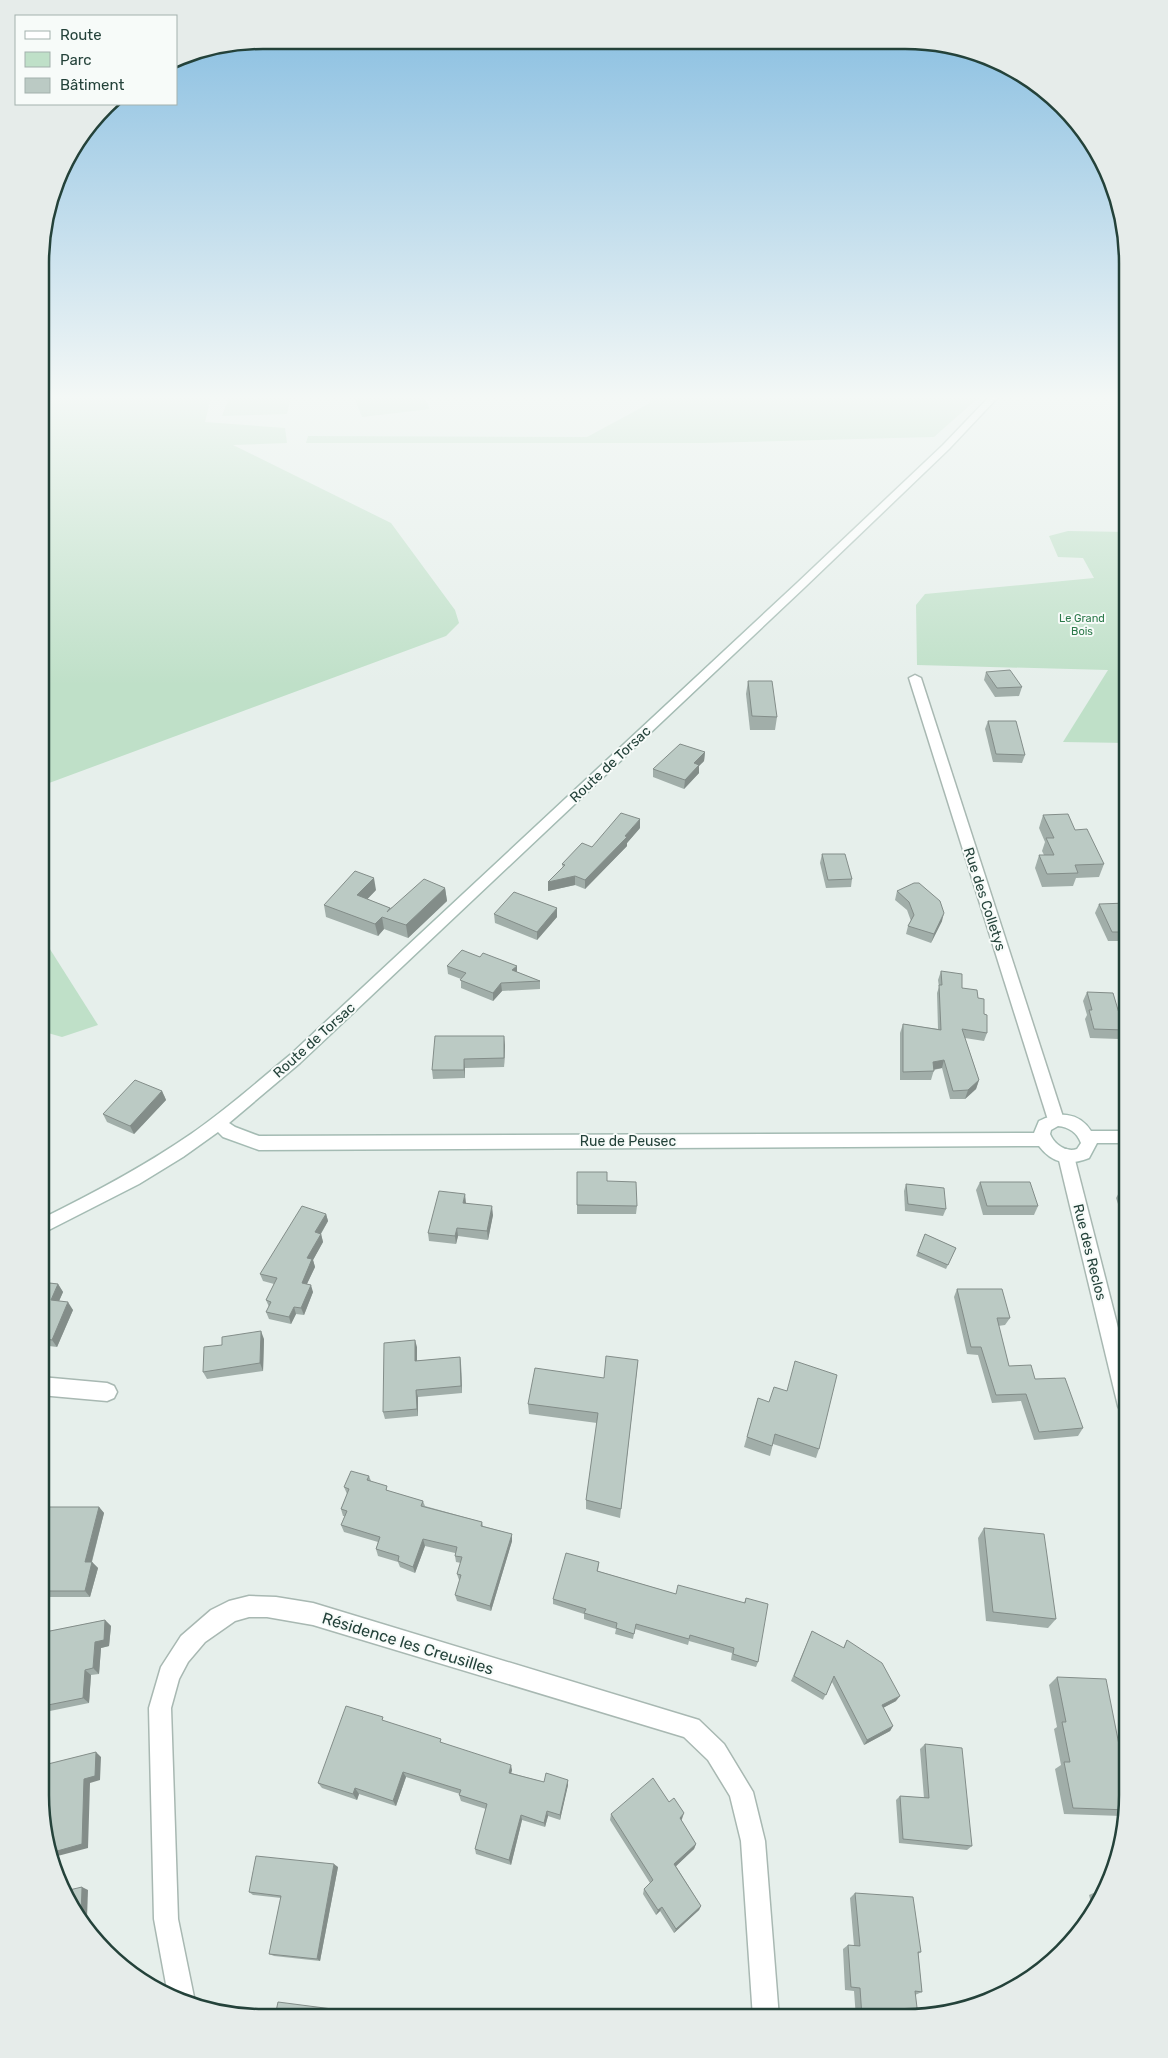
<svg xmlns="http://www.w3.org/2000/svg" width="1168" height="2058" viewBox="0 0 1168 2058" font-family="Rubik,sans-serif">
<style>
.green{fill:#bfe0c8}
.lines{fill:none;stroke-linecap:round;stroke-linejoin:round}
.street-casing{stroke:#a8b8b2;stroke-width:3}
.secondary-casing{stroke:#a4bbb3;stroke-width:3}
.street{fill:#fff;fill-rule:evenodd}
.secondary{fill:#fff;fill-rule:evenodd}
.wall{fill:#a1aea9}
.shaded-wall{fill:#838d89}
.building{fill:#bbcac4;stroke:#838d89}
.labels{text-anchor:middle;stroke-width:4;stroke-linejoin:round;paint-order:stroke}
.far-park-label{font-size:11px;fill:#2d7a4b;stroke:#f7fbf9}
.street-label{font-size:14px;fill:#24423a;stroke:#f7fbf9}
.near-street-label{font-size:16px;fill:#24423a;stroke:#f7fbf9}
.rim{fill:none;stroke:#24423a;stroke-width:2.5}
</style>
<rect width="100%" height="100%" fill="#e6efeb"/>
<g class="green">
<path d="M42,397h169l-6,25 80,6 2,15 -54,2 158,78 64,87 4,13 -13,13 -405,150z"/>
<path d="M229,397h62l-4,17 -65,2z"/>
<path d="M354,397h70l6,12 -68,8z"/>
<path d="M649,397h330l-45,40 -231,6h-397l2,-7 279,1 63,-34z"/>
<path d="M1068,531l60,1v211l-65,-1 45,-72 -191,-5 -1,-60 9,-11 169,-16 -11,-20 -25,-1 -9,-21z"/>
<path d="M41,935l57,90 -36,12 -21,-6z"/>
</g>
<g class="lines">
<defs>
<g id="street">
<path d="M915,675l6,3 143,442 -2,4 -6,2 -6,-2 -2,-4 -139,-442z"/>
<path d="M1066,1149l6,2 2,5 54,211v48l-7,-3 -3,-6 -60,-250 2,-5z"/>
<path d="M41,1377l66,6 7,3 3,6 -3,6 -7,3 -67,-6z"/>
<path d="M249,1596l27,1 37,6 386,117 25,24 29,48 12,49 14,177h-26l-12,-177 -11,-45 -22,-36 -24,-23 -371,-112 -46,-8h-18l-14,4 -30,21 -17,20 -9,17 -8,29 7,211 17,83 -1,3 -17,-4 -9,-6 -14,-76 -5,-211 12,-41 20,-31 30,-26 18,-9z"/>
</g>
<path id="secondary" d="M989,397h9l-49,52 -144,138 -505,476 -71,60 6,4 24,9 775,-3 5,-12c19,-9 39,-10 52,10h37v12h-31l-8,15c-21,8 -36,6 -50,-12l-780,4 -36,-13 -5,-5 -35,25 -44,27 -98,50v-15c51,-25 102,-52 150,-85 35,-24 66,-52 99,-79l507,-472 146,-138zM1058,1126c10,1 19,6 23,17l-4,6c-11,4 -23,-5 -27,-15l1,-4z"/>
</defs>
<use href="#street" class="street-casing"/>
<use href="#secondary" class="secondary-casing"/>
<use href="#street" class="street"/>
<use href="#secondary" class="secondary"/>
</g>
<g class="wall">
<path d="M986,672l36,15 -3,9 -24,1 -11,-17z"/>
<path d="M748,681l29,36 -2,13h-25l-4,-36z"/>
<path d="M988,721l37,34 -3,8 -29,-1 -8,-33z"/>
<path d="M705,752l-1,9 -5,5v7l-15,16 -31,-12v-8z"/>
<path d="M1043,815l32,15 29,34 -5,13 -23,1 -3,8 -31,1 -7,-19 4,-13h5l-2,-4 3,-9 -6,-14z"/>
<path d="M640,828l-13,15v3l-42,43 -10,-4 -27,6v-9l15,-14 -1,-4 30,-17z"/>
<path d="M822,854l30,25 -1,8 -25,1 -6,-25z"/>
<path d="M445,888l2,13 -39,37 -24,-9 -6,7 -52,-19 -2,-12 52,-15 -9,9 23,9z"/>
<path d="M897,891l45,30 -11,22 -25,-9 2,-8 3,-5 -4,-11 -12,-10z"/>
<path d="M1099,904l29,1v36h-20l-13,-28z"/>
<path d="M494,914l63,3 -20,23 -42,-17z"/>
<path d="M480,957l37,9v6l23,9v8l-38,2 -9,10 -32,-13v-9l-13,-5 -1,-8z"/>
<path d="M941,971l21,17 16,10 6,16 3,19 -3,8 -19,-3 14,42 -3,9 -11,10h-15l-8,-31 -8,2 -3,10h-31v-47l3,-9 35,5 -1,-36 2,-6 -1,-7z"/>
<path d="M1087,992l37,38 -5,9 -29,-1 -5,-19 2,-4 -4,-14z"/>
<path d="M505,1045l-1,22 -39,1v10l-32,1 -1,-9z"/>
<path d="M162,1091l4,9 -32,34 -27,-12 -4,-8z"/>
<path d="M577,1172l30,9 30,25 -1,8h-59z"/>
<path d="M980,1182l58,24 -4,9h-51l-7,-25z"/>
<path d="M906,1184l40,25 -3,7 -38,-5 -1,-20z"/>
<path d="M1121,1189h7v39h-2l-10,-30z"/>
<path d="M466,1203l27,12 -5,25 -30,-4 -2,8 -27,-3 -1,-8z"/>
<path d="M326,1214l2,7 -7,13 2,8 -10,18 2,7 -8,17 6,8 -9,23 -8,-1 -5,10 -22,-5 -3,-7 3,-5 -3,-7 8,-16 -11,-3 -3,-7z"/>
<path d="M925,1234l31,14 -10,21 -30,-13z"/>
<path d="M41,1282l17,2 5,8 -4,9 14,9 -16,37 -16,-2z"/>
<path d="M957,1289l53,29 -5,7 -7,1 11,40 26,13 48,49 -5,8 -44,4 -13,-39 -29,2 -14,-48 -11,-1 -13,-57z"/>
<path d="M264,1339l-1,32 -56,8 -4,-7z"/>
<path d="M417,1347v14l43,-4 1,7 1,29 -44,4v19l-33,3 -2,-7z"/>
<path d="M638,1360l-1,10 -17,148 -34,-9v-9l11,-77 -68,-9 -1,-10 76,-26z"/>
<path d="M758,1398l61,51 -3,9 -43,-14 -3,12 -26,-9z"/>
<path d="M369,1476l2,5 18,10 34,10 2,5 57,16 1,4 29,8v7l-21,70 -34,-10 -2,-6 5,-15h-1l-2,-6 4,-11 -5,-1 -1,-6v-3l-30,-7 -10,27 -15,-6 -2,-5 -20,-6 -2,-7 2,-7 -34,-10 -3,-7 4,-9h-2l-2,-7 6,-15 -3,-7z"/>
<path d="M99,1507l5,6 -12,49 6,6 -8,29h-50v-74z"/>
<path d="M984,1528l72,91 -8,9 -62,-7 -8,-83z"/>
<path d="M599,1562l-1,9 78,23 68,9 2,-5 12,64 -2,5 -25,-7 1,-7 -43,-12 -1,4 -53,-16 -2,10 -18,-5 1,-5 -32,-10v-5l-31,-10v-5z"/>
<path d="M105,1620l6,6 -2,20 -8,2 -2,26 -8,1 -2,28 -39,8 -7,-5 2,-30 -5,1v-44z"/>
<path d="M812,1631l31,17 4,-8 49,61 -13,7 10,18 -3,5 -26,14 -32,-63 -9,18 -32,-19z"/>
<path d="M1057,1677l66,88 -2,2 7,43 -1,2 -6,4 -57,-2 -9,-45 6,-4 -7,-36 3,-2 -8,-42z"/>
<path d="M385,1721l127,49 -1,3 33,9 24,3 -8,35 -12,-4 -3,11 -23,-7 -11,45 -35,-11 -1,-5 11,-40 -25,-8 -2,-6 1,-1 -54,-17 -10,29 -37,-12 -2,6 -35,-12 -4,-5z"/>
<path d="M925,1744l47,102 -5,4 -68,-7 -3,-43 4,-4 24,2 -4,-49z"/>
<path d="M611,1814l71,5 -1,1 15,24 -2,5 -18,17 25,40 -2,4 -25,23 -14,-22 -4,4 -13,-21 1,-5 6,-6 -40,-63z"/>
<path d="M338,1867l-18,94 -46,-5 -5,-2 12,-56 -28,-3 -4,-3z"/>
<path d="M1098,1891h7l-12,20 -4,-16z"/>
<path d="M855,1893l66,59 -3,2 4,38 -7,3 -10,23h-49l-2,-27 -9,-1 -2,-41 5,-4 6,1 -4,-48z"/>
</g>
<g class="shaded-wall">
<path d="M705,752l-1,9 -5,5v7l-15,16 1,-9 9,-17z"/>
<path d="M640,819v9l-13,15v3l-42,43v-9l40,-44z"/>
<path d="M575,876v9l-27,6v-9z"/>
<path d="M374,878l2,12 -17,18 -2,-13z"/>
<path d="M445,888l2,13 -39,37 -2,-13z"/>
<path d="M557,908v9l-20,23v-8z"/>
<path d="M944,913l-2,8 -11,22 3,-9z"/>
<path d="M382,917l2,12 -6,7 -3,-12z"/>
<path d="M517,966v8l-5,-4z"/>
<path d="M501,983l1,8 -9,10v-8z"/>
<path d="M504,1036l1,9 -1,22z"/>
<path d="M464,1059l1,9v10l-1,-8z"/>
<path d="M944,1060l-2,8 -12,2 3,-8z"/>
<path d="M979,1080l-3,9 -11,10 3,-9z"/>
<path d="M162,1091l4,9 -32,34 -4,-8z"/>
<path d="M465,1194l1,9 -2,8 -1,-8z"/>
<path d="M492,1206l1,9 -5,25 -1,-9z"/>
<path d="M326,1214l2,7 -11,19 -2,-8z"/>
<path d="M457,1228l1,8 -2,8 -1,-8z"/>
<path d="M321,1234l2,8 -10,18 2,7 -11,23 -2,-7 5,-25z"/>
<path d="M58,1284l5,8 -7,16 -5,-8z"/>
<path d="M311,1285l2,7 -9,23 -3,-7z"/>
<path d="M68,1302l5,8 -16,37 -5,-7z"/>
<path d="M294,1307l2,7 -5,10 -2,-7z"/>
<path d="M261,1331l3,8 -1,32 -3,-8z"/>
<path d="M415,1340l2,7v21l-2,-7z"/>
<path d="M460,1357l1,7 1,29 -1,-7z"/>
<path d="M416,1390l2,7v19l-1,-7z"/>
<path d="M99,1507l5,6 -14,55 -5,-6z"/>
<path d="M512,1534v7l-21,70 -1,-5z"/>
<path d="M423,1539l2,7 -10,27 -2,-6z"/>
<path d="M92,1562l6,6 -8,29 -5,-6z"/>
<path d="M105,1620l6,6 -2,20 -8,2 -2,26 -6,-6 2,-26z"/>
<path d="M85,1670l6,5 -2,28 -6,-5z"/>
<path d="M900,1696l-4,5 -17,9 3,-5z"/>
<path d="M893,1726l-3,5 -26,14 3,-5z"/>
<path d="M96,1752l5,5 -1,23 -10,3 -2,65 -38,10v-5l34,-74z"/>
<path d="M511,1765l1,5 -2,8 -1,-5z"/>
<path d="M403,1772l3,5 -10,29 -3,-5z"/>
<path d="M568,1780v5l-8,35v-5z"/>
<path d="M355,1788l4,6 -2,6 -4,-6z"/>
<path d="M547,1811l1,5 -3,11 -1,-4z"/>
<path d="M684,1813l-2,6 -4,5 2,-6z"/>
<path d="M521,1815l1,5 -11,45 -2,-5z"/>
<path d="M696,1844l-2,5 -21,20 1,-5z"/>
<path d="M334,1864l4,3 -18,94 -3,-2z"/>
<path d="M82,1887l6,3 -1,28 -6,-3z"/>
<path d="M701,1906l-2,4 -25,23 2,-4z"/>
<path d="M662,1907l-2,4 -4,4 2,-5z"/>
<path d="M79,1915l7,3 -1,12 -6,-13z"/>
<path d="M340,2010l5,3 -1,3h-5z"/>
</g>
<g class="building">
<path d="M1010,670l12,17 -25,1 -11,-16z"/>
<path d="M748,681h24l5,36 -25,-1z"/>
<path d="M988,721h28l9,34 -29,-1z"/>
<path d="M680,744l25,8 -11,11 5,2 -14,15 -32,-11z"/>
<path d="M621,813l19,6 -15,17 2,1 -42,43 -10,-4 -27,6 17,-17 -3,-1 20,-21 10,4z"/>
<path d="M1068,814l7,16 12,-1 17,35 -29,1 3,8 -31,1 -8,-19h15l-8,-17h8l-11,-23z"/>
<path d="M822,854h23l7,25 -24,1z"/>
<path d="M355,871l19,7 -17,17 33,13 -3,4 37,-33 21,9 -39,37 -24,-8 -7,7 -51,-19z"/>
<path d="M914,883h5l21,18 4,12 -10,21 -26,-8 6,-11 -5,-13 -12,-11z"/>
<path d="M514,892l43,16 -20,24 -43,-18z"/>
<path d="M1127,903l1,2v27h-16l-13,-28z"/>
<path d="M462,950l18,7 3,-4 34,13 -5,4 28,11 -39,2 -8,10 -33,-13 6,-7 -19,-7z"/>
<path d="M941,971l21,3v14l15,2 1,8 6,1v15l3,1v18l-25,-4 17,51 -11,10 -15,1 -9,-31 -11,2 1,9 -31,1v-48l38,6 -2,-45h3z"/>
<path d="M1087,992l26,1 11,37 -30,-1 -5,-19h3z"/>
<path d="M435,1036h69v22l-40,1v11h-32z"/>
<path d="M135,1080l27,11 -32,35 -27,-12z"/>
<path d="M577,1172h30v9l29,1 1,24 -60,-1z"/>
<path d="M980,1182h50l8,24h-51z"/>
<path d="M906,1184l38,4 2,21 -38,-5z"/>
<path d="M1121,1189h7v21z"/>
<path d="M439,1191l26,3 -2,9 29,3 -5,25 -30,-3 -2,8 -27,-3z"/>
<path d="M302,1206l24,8 -11,18 6,2 -14,24 5,1 -10,24 9,2 -10,23 -7,-1 -5,10 -23,-5 5,-10 -5,-2 11,-22 -17,-4z"/>
<path d="M925,1234l31,14 -8,17 -30,-13z"/>
<path d="M41,1282l17,2 -7,16 17,2 -16,38 -11,-2z"/>
<path d="M957,1289h45l8,29h-13l12,48 22,-1 4,14 30,-1 18,50 -44,4 -13,-38 -30,1 -15,-48h-10z"/>
<path d="M261,1331l-1,32 -57,9 1,-25 18,-2v-8z"/>
<path d="M415,1340v21l45,-4 1,29 -45,4 1,19 -34,3 1,-69z"/>
<path d="M606,1356l32,4 -17,149 -35,-9 12,-87 -70,-9 7,-36 69,10z"/>
<path d="M795,1361l42,14 -18,74 -44,-15 -3,12 -25,-9 11,-39 11,4 5,-15 13,4z"/>
<path d="M351,1471l18,5 -2,4 20,6 -1,4 37,11 -2,5 61,16 -1,4 31,8 -22,72 -35,-11 6,-20 -4,-1 5,-17 -7,-1 2,-9 -34,-8 -10,28 -15,-6 1,-5 -23,-7 4,-12 -39,-12 6,-14 -6,-2 8,-20 -5,-2z"/>
<path d="M45,1507h54l-14,55h7l-7,29h-45v-68z"/>
<path d="M984,1528l60,6 12,85 -63,-7z"/>
<path d="M566,1553l33,9 -2,9 79,23 2,-9 67,18 1,-5 22,6 -10,58 -25,-8 1,-6 -44,-13 -1,4 -53,-15 -2,10 -18,-6 1,-5 -33,-10 2,-4 -33,-10z"/>
<path d="M105,1620l-1,20 -9,2 -2,26 -8,2 -2,28 -40,8 3,-37 -6,1v-37z"/>
<path d="M812,1631l32,17 3,-8 35,23 18,33 -18,9 11,21 -26,14 -33,-64 -8,19 -32,-19z"/>
<path d="M1057,1677l49,2 17,86 -3,1 8,30v14l-55,-2 -9,-46h6l-8,-40h4z"/>
<path d="M346,1706l37,11 -1,3 59,19 -1,3 71,23 -2,8 35,9 2,-9 22,7 -8,35 -13,-4 -3,12 -23,-8 -12,45 -34,-11 12,-45 -28,-9 2,-5 -58,-18 -10,29 -38,-13 -2,6 -35,-11z"/>
<path d="M925,1744l37,4 10,98 -69,-7 -3,-43 29,2z"/>
<path d="M96,1752l-1,24 -11,3 -2,65 -32,9 -10,-58v-29z"/>
<path d="M653,1778l16,24 5,-4 10,15 -4,5 16,26 -22,20 27,42 -25,23 -14,-22 -4,3 -14,-21 9,-9 -42,-66z"/>
<path d="M256,1856l78,8 -17,95 -48,-5 12,-58 -32,-4z"/>
<path d="M82,1887l-1,28h-2v2l-14,-26z"/>
<path d="M1098,1891h7l-5,8z"/>
<path d="M855,1893l58,4 8,55h-3l4,40 -7,-1 3,25 -13,2 -43,-1 -2,-29 -9,-1 -3,-42 12,1z"/>
<path d="M278,2002l62,8 -1,6h-64z"/>
</g>
<linearGradient id="sky" x2="0" y2="1"><stop stop-color="#84bce0"/><stop offset="0.58" stop-color="#f4f8f6"/><stop offset="1" stop-color="#f4f8f6" stop-opacity="0"/></linearGradient>
<rect width="1168" height="685" fill="url(#sky)"/>
<g class="labels">
<g class="far-park-label">
<text x="1082" y="622">Le Grand<tspan x="1082" dy="13">Bois</tspan></text>
</g>
<g class="street-label">
<text transform="translate(610 764) rotate(-43)" y="5">Route de Torsac</text>
<text transform="translate(985 899) rotate(72)" y="5">Rue des Colletys</text>
<text transform="translate(314 1040) rotate(-42)" y="5">Route de Torsac</text>
<text x="628" y="1146">Rue de Peusec</text>
<text transform="translate(1090 1252) rotate(76)" y="5">Rue des Reclos</text>
</g>
<g class="near-street-label">
<text transform="translate(408 1643) rotate(17)" y="6">Résidence les Creusilles</text>
</g>
</g>
<path d="M0 0H1168V2058H0ZM263 49H905A214 214 0 0 1 1119 263V1795A214 214 0 0 1 905 2009H263A214 214 0 0 1 49 1795V263A214 214 0 0 1 263 49Z" fill="#e6ecea" fill-rule="evenodd"/>
<path class="rim" d="M263 49H905A214 214 0 0 1 1119 263V1795A214 214 0 0 1 905 2009H263A214 214 0 0 1 49 1795V263A214 214 0 0 1 263 49Z"/>
<rect x="15" y="15" width="162" height="90" fill="#f7fbf9" stroke="#a3b1ad"/>
<rect x="25" y="31" width="25" height="8" fill="#ffffff" stroke="#a3b1ad"/>
<text x="60" y="40" font-size="15" fill="#24423a">Route</text>
<rect x="25" y="52" width="25" height="15" fill="#bfe0c8" stroke="#a3b1ad"/>
<text x="60" y="65" font-size="15" fill="#24423a">Parc</text>
<rect x="25" y="78" width="25" height="15" fill="#bbcac4" stroke="#a3b1ad"/>
<text x="60" y="90" font-size="15" fill="#24423a">Bâtiment</text>
</svg>
